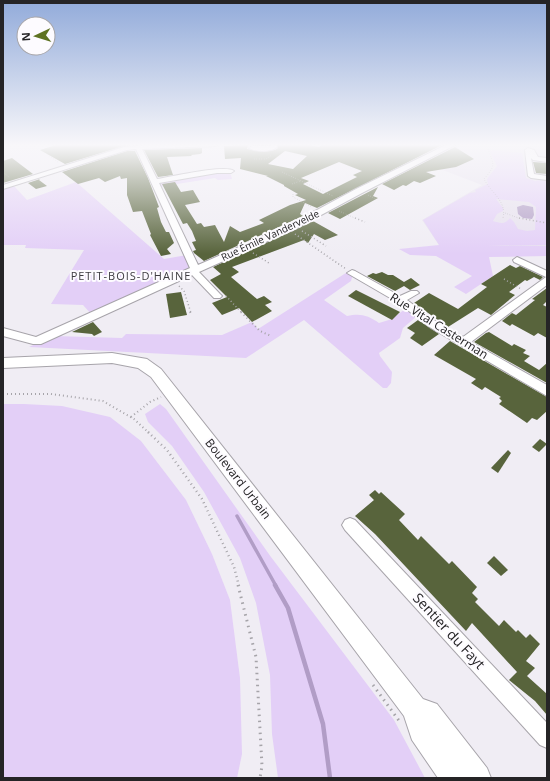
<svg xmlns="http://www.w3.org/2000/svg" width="550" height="781" viewBox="0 0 550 781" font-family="'Open Sans',sans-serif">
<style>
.built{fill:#e7e1ee}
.green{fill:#e3cff7;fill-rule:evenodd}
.water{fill:#b19dc6}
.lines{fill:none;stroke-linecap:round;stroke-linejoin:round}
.stream-far1{stroke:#b19dc6;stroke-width:3.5}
.stream{stroke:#b19dc6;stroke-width:4.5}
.building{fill:#58643c;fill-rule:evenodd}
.minor-casing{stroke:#a7a4aa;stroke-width:2}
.major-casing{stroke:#a7a4aa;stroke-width:2}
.path-far4{stroke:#a6a4a9;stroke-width:1;stroke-dasharray:0.5 2;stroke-linecap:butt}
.path-far3{stroke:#a6a4a9;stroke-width:1.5;stroke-dasharray:1 2.5;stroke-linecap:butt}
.path-far2{stroke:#a6a4a9;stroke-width:2;stroke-dasharray:1 3;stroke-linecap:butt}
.path-far1{stroke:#a6a4a9;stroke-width:2.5;stroke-dasharray:1 3.5;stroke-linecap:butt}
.path{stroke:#a6a4a9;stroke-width:3;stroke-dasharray:1.5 4.5;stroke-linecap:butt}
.minor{fill:#fff;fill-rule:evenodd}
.major{fill:#fff;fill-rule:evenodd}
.labels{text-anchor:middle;stroke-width:4;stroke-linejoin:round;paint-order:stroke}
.far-street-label{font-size:10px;fill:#252426;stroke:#fdfbff}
.far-neighbourhood-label{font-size:11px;letter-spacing:1px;fill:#3d3b40;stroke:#fdfbff}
.street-label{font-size:12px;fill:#252426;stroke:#fdfbff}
.near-street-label{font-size:14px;fill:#252426;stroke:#fdfbff}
</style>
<rect width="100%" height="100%" fill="#f0edf4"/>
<path class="built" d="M460,144h87v102l-108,-1 -17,-25 60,-35 -60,-23z"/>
<g class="green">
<path d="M493,150l29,3 4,25 9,3 12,-2v66l-60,1h60v10l-58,1 4,19 -27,18 -12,-7 18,-11 -36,-20 -26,-1 -11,-6 40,-4 -16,-25 47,-27 6,-1 -1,-2 13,-6 -1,-5 10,-13 -7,-14zM496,199l33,3 7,5 -1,23 -8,1 -9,-2 -4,-7 -4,-4c-5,7 -10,5 -17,3l4,-7 6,-3v-3z"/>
<path d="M214,172h13l4,3 1,4 -14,1 -3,-2 -57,9 -2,-4z"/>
<path d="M76,182l88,77 23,-4 8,14 -102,47 -10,-11 -32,-1 33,-54 -59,-2 1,-3h-23v-58l9,-3 15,16z"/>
<path d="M349,271l4,3 -2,7 -27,19 23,16c13,-3 21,-1 32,7l13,-4 13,-10 4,1 8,6 -14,12 -3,10 -21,15 1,3 12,16 -1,11 -4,5h-4l-79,-68 -58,38 -217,-11 25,-11 68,2 4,-4 96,1 30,-13 6,7z"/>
<path d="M3,404h21l38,2 48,11 31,24 45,59 26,54 18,46 10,78 2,76 -5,24h-234z"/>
<path d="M160,404l6,5 105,148 123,163 31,58h-147l-6,-44 -2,-59 -14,-72 -16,-45 -36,-66 -32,-46 -24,-24 -3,-8z"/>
</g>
<path class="water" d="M523,205l10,2 1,8 -2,4 -9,-1 -5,-4 -1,-7z"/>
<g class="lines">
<path class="stream-far1" d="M237,516l39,70"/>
<path class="stream" d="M275,585l13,23 35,116 7,54"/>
</g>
<g class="building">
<path d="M59,144h78l-13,2 -59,18 -25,-14z"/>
<path d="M323,144h121l-127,64 -12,-5 -5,11 3,2 -99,45 -10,-8 -1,-2 3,-1 -4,-8 4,-1 -4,-10 -5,-8 -4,1 -21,-40 13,-2 6,10 12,-2 7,12 -15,3 12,19 4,-1 3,4 11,-2 9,17 6,-16 10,6 24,-9 -5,-3 31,-15 16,-5 -11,-5 3,-1 -14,-8v-1l-18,-9h2l-28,-7 1,-11 -16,1 -1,-13 24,-1 -1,4 16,3 12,-2 3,-2v-3h32l9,2zM285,151l22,5 -14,13 -25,-5zM339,162l23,9 -9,4 4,2 -34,17 -20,-10 6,-3 -8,-3z"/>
<path d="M455,147l19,12 -18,8 -30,5 10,4 -16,7 -6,-2 -8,5 -3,-1 -9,5 -12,-6z"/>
<path d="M202,148v5l-2,1 -9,1 1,1 -25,1 6,18 -15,2 -14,-27z"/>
<path d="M127,151h8l13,27 11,29 -2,1 4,14 5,10h3l5,11 -7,6 4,5 -10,2 -11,-21 1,-1 -9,-23 -9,1 -6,-17v-17l-6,1 -1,-3 -15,6 -6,-4 -21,6 -16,-12z"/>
<path d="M12,158l21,16 -30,9v-22z"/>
<path d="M533,162l14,1v11l-11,-1z"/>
<path d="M40,179l-1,1 8,6 -11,3 -8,-6z"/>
<path d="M378,187l-5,9 5,2 -38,21 -12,-6z"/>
<path d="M313,221l25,14 -13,5 -11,-6 -6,9 -4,-3 -72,27 7,5 -8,5 26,22 7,-3 8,6 -7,3 7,6 -20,11 -13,-14 -17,7 -10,-12 15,-6 -17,-17 11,-6 -8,-7z"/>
<path d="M510,265l6,3 4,-2 23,11 -3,3 -6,-3 -7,4 -2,-1 -16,12 6,3 -24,20 -13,-7 -30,19 -34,-24 15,-10 29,16 29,-22 -6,-3z"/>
<path d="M382,272l6,3h5l11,7 7,-4 9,7 -10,5 -6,-4 -9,5 -28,-15 6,-3 3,1z"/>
<path d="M547,288v13l-4,4 4,2v31l-9,-5 -4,3 -22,-12 -2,2 -8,-5 10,-8 4,2 19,-15 -3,-1z"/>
<path d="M356,290l44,22 -8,8 -44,-24z"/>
<path d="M181,292l6,23 -17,3 -4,-24z"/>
<path d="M418,320l21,14 -17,12 -12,-8 5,-5 -8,-5z"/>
<path d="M93,322l9,10 -8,4 -2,-2 -20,-2z"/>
<path d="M489,332l23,14 2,-2 12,6 -3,3 7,3 -6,5 15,9 8,-7v20l-73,-41 12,-9z"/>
<path d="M450,341l97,56v14l-10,9 -5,-2 -5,5 -28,-19 3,-3 -3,-3 2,-1 -16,-10 -3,3 -11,-7 5,-4 -42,-24z"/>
<path d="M540,439l7,5 -8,8 -7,-5z"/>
<path d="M508,450l3,3 -13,20 -7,-5z"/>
<path d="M375,490l4,4 2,-2 24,22 -6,6 19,20 3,-4 28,28 3,-3 25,26 -5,6 6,6 -3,3 24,24 5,-6 12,12 2,-2 8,8 4,-4 10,10 -14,17 9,7 -8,8 20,18v21l-12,-14 -26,-21 8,-8 -45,-49 -6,8 -91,-97 -20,-18 19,-16 -5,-5z"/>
<path d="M494,556l14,14 -7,6 -14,-13z"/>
</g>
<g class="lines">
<defs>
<g id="minor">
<path d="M163,144h56l-3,2 -74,3 15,30c13,-2 69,-15 77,-8l-3,2h-14l-58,10 39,82 93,-41 65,-35 92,-45h9l-95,49 -65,35 -98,44 21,22 2,2 -2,2h-6l-22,-23 -151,69h-8l-30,-8v-8l33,9 154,-69 -54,-119 -9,1 -124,39v-4l121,-38z"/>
<path d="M271,144h6v3c-5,5 -22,5 -28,1l3,-2h19z"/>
<path d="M528,148l6,2 4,7 9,1v4l-14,-2 -2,-2 3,16 13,2v4l-16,-2 -3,-2 -3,-26z"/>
<path d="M517,257l30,14v14l-76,57 76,43v11l-116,-68 -34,-26 -50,-29 5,-3 3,1 45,25 11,-5h6l2,2 -12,7 32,24 24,13 83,-60 -32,-15 -1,-2z"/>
<path d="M350,518l5,2 192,203v25l-7,-3 -195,-215 -3,-5 3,-5z"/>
</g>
<path id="major" d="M112,353l35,6 14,10 262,330 14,5 50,64 4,10h-53l-26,-38 -8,-24 -253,-339 -13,-9 -26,-5 -109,5v-10z"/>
</defs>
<use href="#minor" class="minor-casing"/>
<use href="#major" class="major-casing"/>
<g class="path-far4">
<path d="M488,149c6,17 8,16 -4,30 7,14 23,22 19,39"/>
<path d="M47,154l12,9"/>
<path d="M254,159h12l6,-4"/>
<path d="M3,172l7,6"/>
<path d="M282,172l51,24"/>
<path d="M292,184l8,-3"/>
<path d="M293,194v3l19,10"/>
<path d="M368,195l8,4"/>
<path d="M339,211l18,8"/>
<path d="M505,213l16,6"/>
</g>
<g class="path-far3">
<path d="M355,218l10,4"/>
<path d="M519,218l28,5"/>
<path d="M302,231l24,15"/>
<path d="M295,234l51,35"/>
<path d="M253,253l16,10"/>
<path d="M504,279l17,10"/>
<path d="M179,286l5,5 7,22"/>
<path d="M226,296l16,17"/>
</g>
<g class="path-far2">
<path d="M190,312l1,2"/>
<path d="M241,312l19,19 11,5"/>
<path d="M3,394h48l52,7 31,18 15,14"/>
<path d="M131,417l19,-15 11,-5"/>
</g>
<path class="path-far1" d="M148,432l19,18 35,49 32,68 5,19"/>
<g class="path">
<path d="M238,585l18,72 6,109 -2,12"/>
<path d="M373,685l27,37"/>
</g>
<use href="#minor" class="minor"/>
<use href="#major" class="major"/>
</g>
<linearGradient id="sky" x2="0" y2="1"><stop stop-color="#92abda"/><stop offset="0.57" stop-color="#f8f7fa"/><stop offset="1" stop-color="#f8f7fa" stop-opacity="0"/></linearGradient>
<rect width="550" height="254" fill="url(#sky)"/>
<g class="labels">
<g class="far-street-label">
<text transform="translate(270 235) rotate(-25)" y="4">Rue Émile Vandervelde</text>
</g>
<g class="far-neighbourhood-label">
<text x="131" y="280">PETIT-BOIS-D'HAINE</text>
</g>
<g class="street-label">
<text transform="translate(439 326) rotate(32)" y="4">Rue Vital Casterman</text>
<text transform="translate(238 479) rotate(52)" y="4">Boulevard Urbain</text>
</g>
<g class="near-street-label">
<text transform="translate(449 631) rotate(47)" y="5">Sentier du Fayt</text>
</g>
</g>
<rect width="550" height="781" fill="none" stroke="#252426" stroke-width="8"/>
<g transform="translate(36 36) rotate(266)"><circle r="19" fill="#fdfbff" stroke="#a7a5a8"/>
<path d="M0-3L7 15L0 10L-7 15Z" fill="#5f7323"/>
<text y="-6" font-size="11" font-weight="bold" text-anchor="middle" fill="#252426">N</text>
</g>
</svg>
